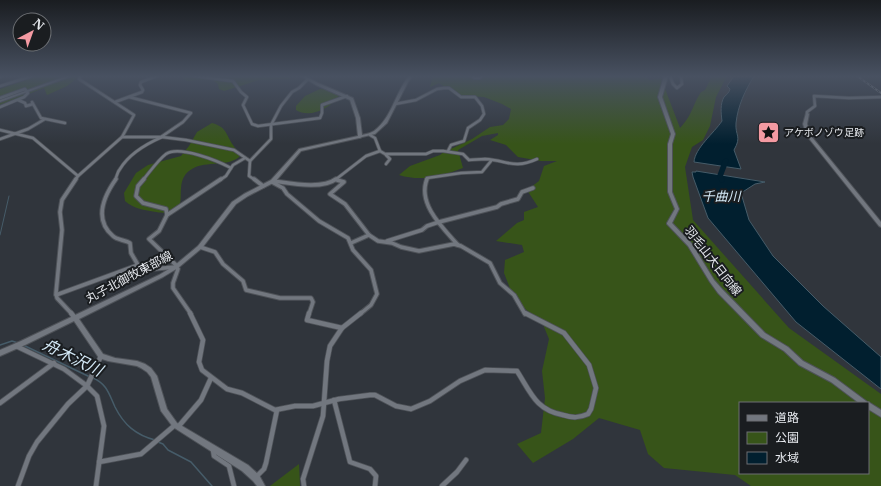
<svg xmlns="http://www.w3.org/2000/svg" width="881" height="486" viewBox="0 0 881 486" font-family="'Libre Baskerville','Noto Sans JP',serif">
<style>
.green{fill:#375419;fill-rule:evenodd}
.water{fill:#011f2f;stroke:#465c69}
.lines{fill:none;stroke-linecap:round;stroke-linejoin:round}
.stream-far1{stroke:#465c69;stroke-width:1}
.stream{stroke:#465c69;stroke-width:1.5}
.river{fill:#011f2f;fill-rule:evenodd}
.street-far2-casing{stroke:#4e5258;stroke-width:4}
.street-far1-casing{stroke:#4e5258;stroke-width:5.5}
.street-casing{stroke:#4e5258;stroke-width:6}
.secondary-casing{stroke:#4e5258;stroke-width:2}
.street-far2{stroke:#72777f;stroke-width:2.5}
.street-far1{stroke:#72777f;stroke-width:3.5}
.street{stroke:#72777f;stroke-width:4.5}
.secondary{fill:#72777f;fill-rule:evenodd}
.rail-casing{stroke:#83878d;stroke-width:2}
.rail{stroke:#1a1d20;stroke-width:1;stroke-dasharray:2.5;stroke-linecap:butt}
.labels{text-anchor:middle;stroke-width:4;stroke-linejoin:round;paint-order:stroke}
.far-poi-label{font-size:10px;fill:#e7eaef;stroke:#1a1d20;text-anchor:start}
.street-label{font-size:12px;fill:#e7eaef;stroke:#1a1d20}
.water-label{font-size:13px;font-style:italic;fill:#d3e8f6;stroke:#1a1d20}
.near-water-label{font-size:16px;font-style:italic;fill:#d3e8f6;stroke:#1a1d20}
</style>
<rect width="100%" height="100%" fill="#30353c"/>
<g class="green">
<path d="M37,76h43l-13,10 -20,9 -3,-7 -44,17v-16z"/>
<path d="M181,76h109l1,2 -3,1 -29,1 -35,11 -5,-2 -1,-5 -7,-5 -24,2z"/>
<path d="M433,76h210l7,4 11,-2 19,50c13,-14 12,-22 21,-36l4,-2 7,-14h15l-11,21 -6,29 -7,14 -11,7 -7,20 8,53 96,108 92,66v92h-130l-16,-11 -71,-7 -16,-14 -8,-24 -41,-12 -26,21 -40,24 -16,-19 24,-11 4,-35 -3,-27 7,-32 -7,-17 -27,-21 -11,-28 1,-13 19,-8 -2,-7 -26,-4 21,-18 7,-3v-8l14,-5 -11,-17 12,-9 5,-15 13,-5h-16l-23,-4 -12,-12 -16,-5 8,-5v-2l-16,3 -24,14 5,18c-22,8 -41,14 -64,7l11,-9 30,-11 6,-5 7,-2 19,-9 18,-12 13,-2 6,-6 2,-10 -9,-5 -18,-7 -28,-2 -17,-12 -9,4zM740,403h128v70h-128z"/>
<path d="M320,89l18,1 1,6c-9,12 -29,23 -43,14v-4l9,-10z"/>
<path d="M212,123c15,4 14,12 21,22 2,4 6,6 8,10 -11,13 -35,5 -49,14 -25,14 7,50 -36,43 -12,-2 -22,-3 -31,-11l-1,-8 12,-20 12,-8 33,-9 8,-10 8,-14z"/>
<path d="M299,464l1,22h-30z"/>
</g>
<g class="water">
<path d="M734,76h20c-9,15 -16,29 -18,47 -1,13 6,13 -2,27l7,19 -47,-7c1,-14 20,-29 28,-41 -1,-8 -2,-17 2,-24 3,-3 5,-4 6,-8l-3,-3z"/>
<path d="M696,171l69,11 -10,2 -14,9 8,27 24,36 50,50 58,51v32l-85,-67 -88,-104 -15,-41 -1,-5h4z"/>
</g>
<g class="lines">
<path class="stream-far1" d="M0,235l9,-39"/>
<g class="stream">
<path d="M0,345l12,-4 6,2"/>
<path d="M23,345l67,32"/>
<path d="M93,378c14,6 16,16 22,29 9,18 21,28 40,33"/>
<path d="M158,442l5,2 5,6 23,12 21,24"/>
</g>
<path class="river" d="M726,158l3,2 -6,16 2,5 -3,2 -2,-1 -3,-6 6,-16z"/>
<defs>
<g id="street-far2">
<path d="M194,76l39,5 8,11 6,5 -4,8 9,19 6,2 62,-8 2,-5v-8l25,-9"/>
<path d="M670,76l3,8 4,4 5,-4 -1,-8"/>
<path d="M0,77l2,-1"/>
<path d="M0,86l32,-10"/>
<path d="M129,97l62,16 -8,9 -22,15"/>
<path d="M0,98l25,-9 3,4 -4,4 -24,10"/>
<path d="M18,100l7,3 1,3 7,-2"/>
<path d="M32,102l9,16 24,5"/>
<path d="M115,102l27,-10 1,-2 -3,-5 1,-3 16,-6"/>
<path d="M395,104l21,-4 21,-11 7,-1h5l12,9h14l7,9 2,8 -4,6 -12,8 -4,13 -13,4 -3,6"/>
<path d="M807,114v-2l8,-6 -1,-10 35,2 32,-1"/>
<path d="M0,130l33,8 45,38"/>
<path d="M122,137h40l24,3 48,10 16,11"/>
<path d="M0,139l28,-10 17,-10"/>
<path d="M380,151l5,3h41l7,-3h10l20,3 6,6c5,0 10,-1 16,-1 22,1 28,11 52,0"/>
<path d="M386,155l4,4 -4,5"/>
<path d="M250,161l21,-22v-14l10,-19 11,-14 7,-4 9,-9"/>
<path d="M250,161l-1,15 6,4"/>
<path d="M75,180l3,-4 44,-39 12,-22 -55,-36 2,-3"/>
<path d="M115,180c2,-3 2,-8 5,-11 9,-15 26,-25 42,-32"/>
<path d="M143,180c6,-7 15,-20 23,-26 13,-9 52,7 65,14"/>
<path d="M220,180l6,-4 7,-11 12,-7"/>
<path d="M335,180l31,-24 14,-5 -5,-13 -5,-3"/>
<path d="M426,180l1,-2 34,-5 21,-1 9,-11"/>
</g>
<g id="street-far1">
<path d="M116,179c-12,17 -23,40 -3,57 4,4 12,4 17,7l1,10 7,12"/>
<path d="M144,179l-6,7 -2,10 7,7 23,6 1,6"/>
<path d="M254,179l9,7"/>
<path d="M427,179c-10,25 16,49 31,66"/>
<path d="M337,180l7,2 -14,12 15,10 24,31 9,6 14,2 9,4 18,4 35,-7 7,2 29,17 10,20 14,12 11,19"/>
<path d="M273,181c16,2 49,9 63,-2"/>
<path d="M272,182l11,6 4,6 32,27 29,17 5,12 18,20 6,24 -6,11 -11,9"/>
<path d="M387,241l35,-11 5,-4 12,-4 58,-15 4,-3 17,-5 4,-7 11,-4"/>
<path d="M351,243l18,-8"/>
<path d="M200,247l15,5 8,12 20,17 3,9 34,8h31l2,4 -4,12"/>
<path d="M177,266l-28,-27 10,-8 8,-16 54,-36"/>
<path d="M56,295l82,-30 4,5 34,-3 2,2 -5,14v5l18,26"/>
<path d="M72,314l-15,-16 -1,-5 6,-63 -2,-18 2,-12 14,-21"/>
</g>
<g id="street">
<path d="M71,313l4,5"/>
<path d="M190,313l13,27 -4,22 3,8 25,19 15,4 33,17 20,-4h18l26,-7 31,-4h5l21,11 15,3 19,-8 30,-20 25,-11 32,1c14,22 19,39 46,44 10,3 16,3 25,-1l3,-5 5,-21 -7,-23 -25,-32 -39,-20"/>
<path d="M309,313l-2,7 35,8"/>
<path d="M16,346l48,23 23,17 10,10 7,30 -8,60"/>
<path d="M334,400l16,62 20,7 6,7 -1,10"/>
<path d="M0,403l54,-40"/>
<path d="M178,427l23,-27 10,-22"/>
<path d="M213,450l1,6 15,10 5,20"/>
<path d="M99,462l42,-8 34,-29"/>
<path d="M256,477l8,-8 2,-6 11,-53"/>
<path d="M18,486l11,-30 8,-14 31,-38 19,-18 14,-30"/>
<path d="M304,486l-1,-7 20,-63 4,-55 3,-15 12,-18 19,-15"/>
<path d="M442,486l15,-14 9,-12"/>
</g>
<g id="secondary">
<path d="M67,76h5l-72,26v-2z"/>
<path d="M301,76h4l13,7 35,15 7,20 2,17c4,-1 9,-2 12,-4 18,-13 21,-38 35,-55h4l-5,6 -21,41 -12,11 -13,3 -2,1h-1l-58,13 -26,31 -27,14 -12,8 -34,44 -24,20 -15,9 -84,42 24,35 12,4 22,3 8,3 6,4 6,8 10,33 10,14 71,42 11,10 6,11h-8l-4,-5 -11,-10 -69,-44 -12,-16 -10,-34 -4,-5 -6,-4 -4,-2 -29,-5 -9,-3 -25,-37 -49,24 -25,11v-6l21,-9 138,-66 15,-9 24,-20 34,-44 12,-8 27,-14 28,-31 59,-13 -2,-18 -6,-18 -34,-15z"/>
<path d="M469,76h4l3,1 8,-1 -4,3h-6z"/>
<path d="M664,76h4l-6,21 13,37 -3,10v48l7,17 -7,14 20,21 22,36 8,9 43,44 23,14 15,14 32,17 31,23 1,1 3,1 11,7v7l-13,-8v-6h-9l-28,-21 -32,-17 -15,-14 -23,-14 -43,-44 -8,-11 -22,-36 -21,-22v-1l8,-14 -7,-17v-48l3,-10 -13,-37z"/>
<path d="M806,113h1l2,1 -2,10 4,12 70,86v5l-2,-1 -72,-90 -4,-12z"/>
</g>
</defs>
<use href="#street-far2" class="street-far2-casing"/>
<use href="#street-far1" class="street-far1-casing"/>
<use href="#street" class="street-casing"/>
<use href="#secondary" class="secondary-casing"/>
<use href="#street-far2" class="street-far2"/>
<use href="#street-far1" class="street-far1"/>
<use href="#street" class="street"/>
<use href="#secondary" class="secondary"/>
<defs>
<path id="rail" d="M857,76l24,17"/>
</defs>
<use href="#rail" class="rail-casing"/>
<use href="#rail" class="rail"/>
</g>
<linearGradient id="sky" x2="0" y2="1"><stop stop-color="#1a1d21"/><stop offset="0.53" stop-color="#485161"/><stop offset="1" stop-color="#485161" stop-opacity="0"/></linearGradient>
<rect width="881" height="144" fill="url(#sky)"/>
<defs>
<symbol id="sight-square" viewBox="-11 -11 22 22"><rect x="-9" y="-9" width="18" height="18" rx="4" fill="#f49aa2" stroke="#1a1d20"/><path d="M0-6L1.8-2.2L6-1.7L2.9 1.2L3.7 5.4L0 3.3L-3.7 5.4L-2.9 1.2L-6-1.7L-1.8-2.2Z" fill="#111"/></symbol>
</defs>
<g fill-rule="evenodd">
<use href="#sight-square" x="756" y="120" width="25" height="25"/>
</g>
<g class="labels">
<g class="far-poi-label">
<text x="784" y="136">アケボノゾウ足跡</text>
</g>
<g class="street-label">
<text transform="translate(713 261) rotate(52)" y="4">羽毛山大日向線</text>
<text transform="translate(129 277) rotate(-28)" y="4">丸子北御牧東部線</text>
</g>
<g class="water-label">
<text x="721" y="201">千曲川</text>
</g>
<g class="near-water-label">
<text transform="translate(73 357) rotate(26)" y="6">舟木沢川</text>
</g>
</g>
<rect x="739" y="402" width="130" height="72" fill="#1a1d20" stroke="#6c6f73"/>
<rect x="747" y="415" width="20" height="6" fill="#72777f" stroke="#6c6f73"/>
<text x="775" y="422" font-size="12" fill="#e7eaef">道路</text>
<rect x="747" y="432" width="20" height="12" fill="#375419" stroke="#6c6f73"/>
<text x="775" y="442" font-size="12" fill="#e7eaef">公園</text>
<rect x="747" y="452" width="20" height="12" fill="#011f2f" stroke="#6c6f73"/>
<text x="775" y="462" font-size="12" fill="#e7eaef">水域</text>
<g transform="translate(32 32) rotate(41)"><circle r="19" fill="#1a1d20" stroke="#6c6f73"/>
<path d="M0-3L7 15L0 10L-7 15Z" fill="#f49aa2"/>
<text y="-6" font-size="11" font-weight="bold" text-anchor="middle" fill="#e7eaef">N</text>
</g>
</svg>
